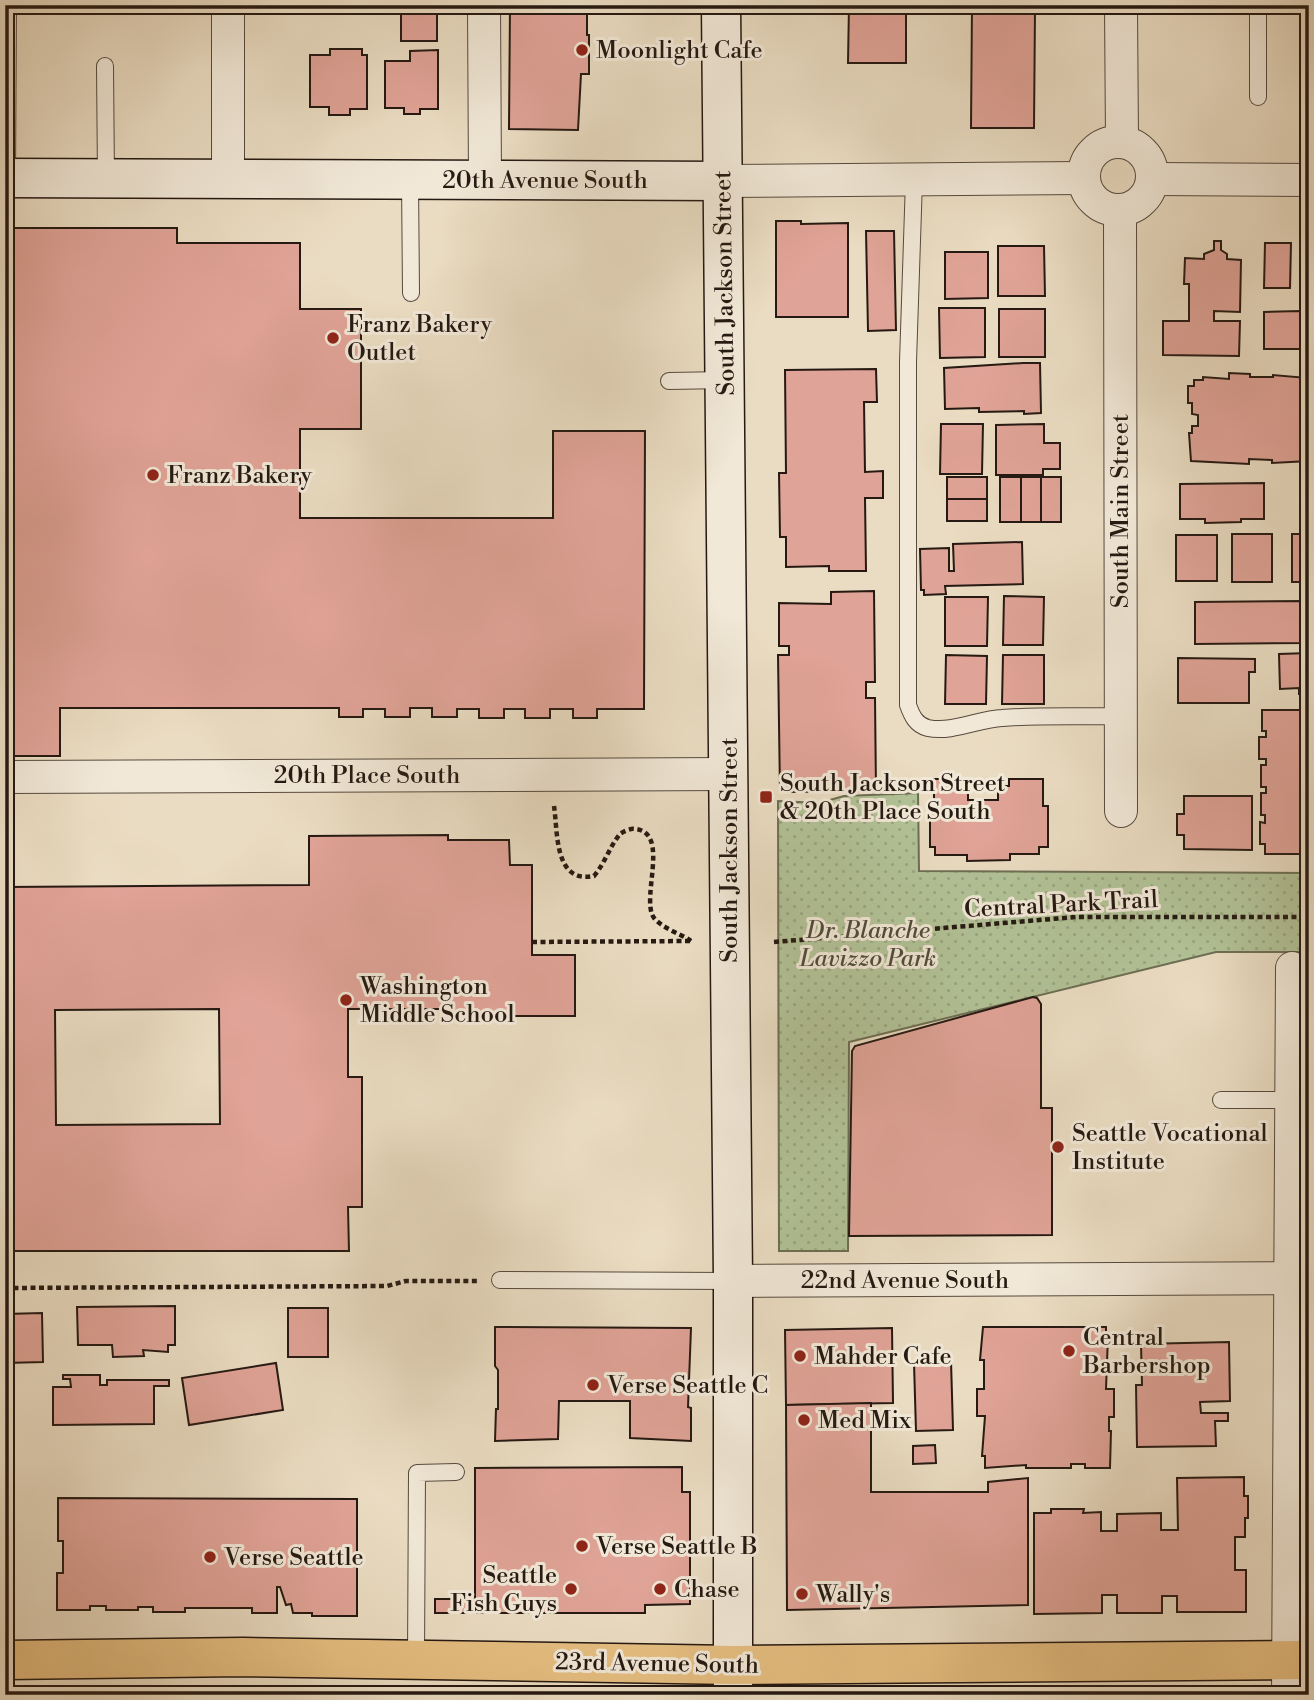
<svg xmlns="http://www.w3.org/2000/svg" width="1314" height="1700" viewBox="0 0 1314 1700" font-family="'Libre Bodoni',serif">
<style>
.grass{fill:url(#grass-dots);stroke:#6c6e54;stroke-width:2}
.building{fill:#e0a397;stroke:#251912;stroke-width:2;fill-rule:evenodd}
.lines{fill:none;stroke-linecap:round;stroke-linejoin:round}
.lane-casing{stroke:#564a3e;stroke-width:18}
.street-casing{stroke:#564a3e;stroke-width:34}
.secondary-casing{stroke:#251912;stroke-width:41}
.primary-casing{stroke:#251912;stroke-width:41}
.path{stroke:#251912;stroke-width:4.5;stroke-dasharray:5 3.5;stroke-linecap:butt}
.lane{stroke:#f1e8d7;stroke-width:16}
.street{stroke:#f1e8d7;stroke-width:32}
.secondary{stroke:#f1e8d7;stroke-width:38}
.primary{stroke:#e5be81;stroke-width:38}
.poi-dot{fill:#8f2418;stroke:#f1e8d7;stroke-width:2.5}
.labels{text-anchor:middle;stroke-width:6;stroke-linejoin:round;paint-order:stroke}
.poi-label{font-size:24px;fill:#251912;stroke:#f1e8d7;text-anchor:start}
.street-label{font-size:24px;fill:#251912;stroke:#f1e8d7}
.park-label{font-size:24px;font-style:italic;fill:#4f4c3a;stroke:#f1e8d7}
</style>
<defs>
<pattern id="grass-dots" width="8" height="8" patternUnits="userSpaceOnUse" patternTransform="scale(1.75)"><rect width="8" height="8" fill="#b2c297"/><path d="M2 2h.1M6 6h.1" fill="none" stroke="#99a681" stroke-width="1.8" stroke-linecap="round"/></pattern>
</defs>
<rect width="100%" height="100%" fill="#eadcc2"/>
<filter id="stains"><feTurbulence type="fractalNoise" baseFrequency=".00286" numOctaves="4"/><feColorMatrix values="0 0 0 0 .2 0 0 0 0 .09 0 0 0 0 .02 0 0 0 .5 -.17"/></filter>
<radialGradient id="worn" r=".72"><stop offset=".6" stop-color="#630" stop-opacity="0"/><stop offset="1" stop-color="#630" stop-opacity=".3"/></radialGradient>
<path class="grass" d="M918,793l1,78 390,2v79h-93l-367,90 -1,209h-69l-1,-450 41,2 25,-7z"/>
<g class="building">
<path d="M510,5h69v3h8v27h2v39h-8l-3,56 -69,-1z"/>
<path d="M849,5h57v58h-58z"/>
<path d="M972,5h47v4h16l-1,119h-63z"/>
<rect x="401" y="6" width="36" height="35"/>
<path d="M330,49h32v6h5v54h-17v6h-21v-8h-19v-52h20z"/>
<path d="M438,50v59h-18v5h-16v-6h-19v-47h25v-10z"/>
<path d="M776,221h25v3l47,-1v94h-72z"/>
<path d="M5,228h172v15h123v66h61v120h-61v89h253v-87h92l-1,278h-47v9h-24v-9h-23v9h-25v-9h-21v9h-25v-9h-22v8h-25v-9h-22v9h-25v-8h-22v8h-24v-9h-279v48h-55z"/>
<path d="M866,231h28l2,99 -28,1z"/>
<path d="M1214,241h7v9l6,4v5l14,1 -1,52 -26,-1v10h26l-1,35 -76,-1v-34h26v-37h-5l1,-26 19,1v-5l10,-4z"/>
<path d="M1265,243h26l-1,45h-26z"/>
<path d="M998,246h46l1,50h-47z"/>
<path d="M945,252h43v46l-43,1z"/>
<path d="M939,308h46v49l-45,1z"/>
<rect x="999" y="309" width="46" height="48"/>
<rect x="1300" y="311" width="9" height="38"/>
<path d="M1300,311v38h-36v-37z"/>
<path d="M1023,363h17l1,50 -17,1v-3l-45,1v-4l-34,1 -1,-41z"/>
<path d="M876,369l1,33h-13l1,70 18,-1v27h-18l1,73h-37v-5l-43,1v-30h-6l-1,-64h7l-1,-103z"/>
<path d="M1307,371l2,32h-3v5h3v17h-2l-1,10h3v26l-37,2v-3l-23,-1v5l-58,-3 -2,-28h3v-7h6v-11l-6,-1v-11h-4v-17h6v-6h9v-3l26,2v-6l21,1v3h23v-2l34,3z"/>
<path d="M941,424h42l-1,50h-42z"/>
<path d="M1044,424v19h16v26h-17v6h-47v-50z"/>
<rect x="947" y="477" width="40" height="22"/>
<rect x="1000" y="477" width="21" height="45"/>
<rect x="1021" y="477" width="20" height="45"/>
<rect x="1041" y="477" width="20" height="45"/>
<path d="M1264,483v36h-23v3l-36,1v-4h-25v-35z"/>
<rect x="947" y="499" width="40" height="22"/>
<rect x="1232" y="534" width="40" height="48"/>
<rect x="1292" y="534" width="17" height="48"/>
<rect x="1176" y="535" width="41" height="46"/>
<path d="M1022,542l1,42 -78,2 1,8 -22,1v-5h-3l-1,-41 29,-1v23h5l-1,-27z"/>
<path d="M874,591l1,91h-9v16h9l1,93 -96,1 -2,-137h11v-9h-10v-43l52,1v-12z"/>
<path d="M1004,596l40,1 -1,48h-40z"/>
<path d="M945,597h43l-1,49h-42z"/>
<path d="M1304,601v42l-109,1v-42z"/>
<path d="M1309,653v41h-10v-6l-19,1 -1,-35z"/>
<path d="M946,655l41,1 -1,48h-41z"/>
<path d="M1003,655h41v49h-42z"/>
<path d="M1178,658l77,1v13h-6v31h-71z"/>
<path d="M1262,710h47v144h-44v-10h-5v-22l5,1v-8h-4v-22h5v-6h-5v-22h5v-6h-7v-22h7v-6h-4z"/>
<path d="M934,779h34v21h30v-14h11v-7h34v27h5v41h-9v7h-29v6l-43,1v-6h-32v-8h-5v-42h4z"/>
<path d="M1184,796h68v54l-68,-1v-14h-7v-21h7z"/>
<path d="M448,835v5h61l1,25h22v90h43v61h-132v-7h-95v68h14v130h-14l1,44h-344v-364l304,-2v-49zM219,1009l1,115 -164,1 -1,-115z"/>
<path d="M1033,997l4,1 4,6v104h11v127l-203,1 3,-185 3,-5z"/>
<path d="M175,1306v39h-7v7l-25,-2 1,6 -31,1 -1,-12h-34l-1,-38z"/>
<rect x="288" y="1308" width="40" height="49"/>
<path d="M42,1313l1,49 -38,1v-49z"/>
<path d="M495,1327l196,1 -3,79 3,1v33l-61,-3v-37h-71l-1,38 -63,2 1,-32h2v-39l-3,-4z"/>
<path d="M983,1327h123v9h2l-2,53h8v28h-5v14h2l-1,37h-25v-4h-14v4h-45v-3l-41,3v-12h-3l3,-40h-8v-27h7v-29h-4z"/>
<path d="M892,1328l1,75 -107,2 -1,-75z"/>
<path d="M1229,1342l1,59 -30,1 1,11h27v8h-13l1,25 -79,1 -1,-62h6l-1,-41z"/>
<path d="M923,1355h21v7l7,-1 2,69 -37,1 -2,-68h9z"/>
<path d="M276,1363l7,47 -94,15 -7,-47z"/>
<path d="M63,1375h37v10h7v-5h62v6h-15v38l-101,1v-38h18l-1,-8h-7z"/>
<path d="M871,1403v89h117v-10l40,-4v127l-241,5 -1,-205z"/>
<path d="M935,1445l1,18 -23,1v-18z"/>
<path d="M682,1467v25h8v112l-45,1v8h-210v-14h40v-131z"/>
<path d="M1244,1477v19h4v22h-3v19h-10v33h11v42h-69v-16h-15v17h-45v-18h-15v18l-68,1v-101h17v-4h33l-1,4 18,-1v19h16v-17l44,-1v17h17l-1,-52z"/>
<path d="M58,1498l299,1v117h-45v-3h-19l-2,-9 -5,1 -6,-18h-3v26h-25v-5h-67v4h-32v-5h-15v3h-32v-4h-16v4h-33v-37h6v-32h-5z"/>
</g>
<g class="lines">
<defs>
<g id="lane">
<path d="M1258,5v92"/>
<path d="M105,66l1,113"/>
<path d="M7,178l1,-173"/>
<path d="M410,180l1,113"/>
<path d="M914,180l-6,182v343c4,11 8,20 20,23 24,5 51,-9 74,-10 39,-3 79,-1 118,-2"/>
<path d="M669,381l56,-1"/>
<path d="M1221,1100h70"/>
<path d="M500,1280l233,1"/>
<path d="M416,1660l1,-187 39,-1"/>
</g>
<g id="street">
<path d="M484,5l1,175"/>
<path d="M1121,5l1,137"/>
<circle cx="1118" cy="176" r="34"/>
<path d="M1152,179l157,1"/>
<path d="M228,180v-175"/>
<path d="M722,181l362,-3"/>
<path d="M1120,210l1,601"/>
<path d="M5,777l723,-3"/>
<path d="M733,1281l576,-3"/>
<path d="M1288,1695l4,-727"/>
</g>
<g id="secondary">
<path d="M721,5l12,1276v414"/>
<path d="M5,178l717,3"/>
</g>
<path id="primary" d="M5,1660l238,-3 490,8 576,-5"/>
</defs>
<use href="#lane" class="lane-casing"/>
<use href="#street" class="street-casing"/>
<use href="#secondary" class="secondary-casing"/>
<use href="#primary" class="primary-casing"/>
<g class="path">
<path d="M554,806c4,27 0,78 40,70 11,-13 16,-30 26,-42 4,-3 11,-6 15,-5 36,3 5,70 19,89 8,10 27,16 37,23"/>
<path d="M532,942l158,-1"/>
<path d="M774,942l302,-25h233"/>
<path d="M5,1288l382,-2 19,-5h72"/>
</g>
<use href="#lane" class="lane"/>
<use href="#street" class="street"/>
<use href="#secondary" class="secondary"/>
<use href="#primary" class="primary"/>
</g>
<g class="poi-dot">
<circle cx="582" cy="50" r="7"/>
<circle cx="333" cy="338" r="7"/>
<circle cx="153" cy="475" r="7"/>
<rect x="759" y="790" width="14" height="14" rx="3.5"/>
<circle cx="346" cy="1000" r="7"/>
<circle cx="1058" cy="1147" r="7"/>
<circle cx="1069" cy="1351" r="7"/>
<circle cx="800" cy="1356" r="7"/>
<circle cx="593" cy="1385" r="7"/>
<circle cx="804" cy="1420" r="7"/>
<circle cx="582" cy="1546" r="7"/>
<circle cx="210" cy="1557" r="7"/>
<circle cx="571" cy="1589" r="7"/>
<circle cx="660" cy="1589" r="7"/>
<circle cx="802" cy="1594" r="7"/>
</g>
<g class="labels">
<g class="poi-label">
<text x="596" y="58">Moonlight Cafe</text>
<text x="347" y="332">Franz Bakery<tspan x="347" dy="28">Outlet</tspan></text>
<text x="167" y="483">Franz Bakery</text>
<text x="780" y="791">South Jackson Street<tspan x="780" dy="28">&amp; 20th Place South</tspan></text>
<text x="360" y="994">Washington<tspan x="360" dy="28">Middle School</tspan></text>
<text x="1072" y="1141">Seattle Vocational<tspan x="1072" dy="28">Institute</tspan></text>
<text x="1083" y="1345">Central<tspan x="1083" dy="28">Barbershop</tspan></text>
<text x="814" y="1364">Mahder Cafe</text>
<text x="607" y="1393">Verse Seattle C</text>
<text x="818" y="1428">Med Mix</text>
<text x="596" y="1554">Verse Seattle B</text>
<text x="224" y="1565">Verse Seattle</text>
<text x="557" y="1583" text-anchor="end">Seattle<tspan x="557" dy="28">Fish Guys</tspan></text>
<text x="674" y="1597">Chase</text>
<text x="816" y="1602">Wally's</text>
</g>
<g class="street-label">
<text x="545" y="188">20th Avenue South</text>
<text transform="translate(724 283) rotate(-91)" y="8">South Jackson Street</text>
<text transform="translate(1120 511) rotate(-90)" y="8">South Main Street</text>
<text x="367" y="783">20th Place South</text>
<text transform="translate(729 850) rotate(-90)" y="8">South Jackson Street</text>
<text transform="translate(1061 904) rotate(-3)" y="8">Central Park Trail</text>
<text x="905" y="1288">22nd Avenue South</text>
<text transform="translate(657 1663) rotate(1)" y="8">23rd Avenue South</text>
</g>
<g class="park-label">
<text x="868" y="938">Dr. Blanche<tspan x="868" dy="28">Lavizzo Park</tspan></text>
</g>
</g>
<rect width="1314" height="1700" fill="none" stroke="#eadcc2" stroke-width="28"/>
<rect x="7" y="7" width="1300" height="1686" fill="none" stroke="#251912" stroke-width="3.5"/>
<rect x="14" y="14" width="1286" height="1672" fill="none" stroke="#251912" stroke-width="2"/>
<rect width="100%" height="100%" filter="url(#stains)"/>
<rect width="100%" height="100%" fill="url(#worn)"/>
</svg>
